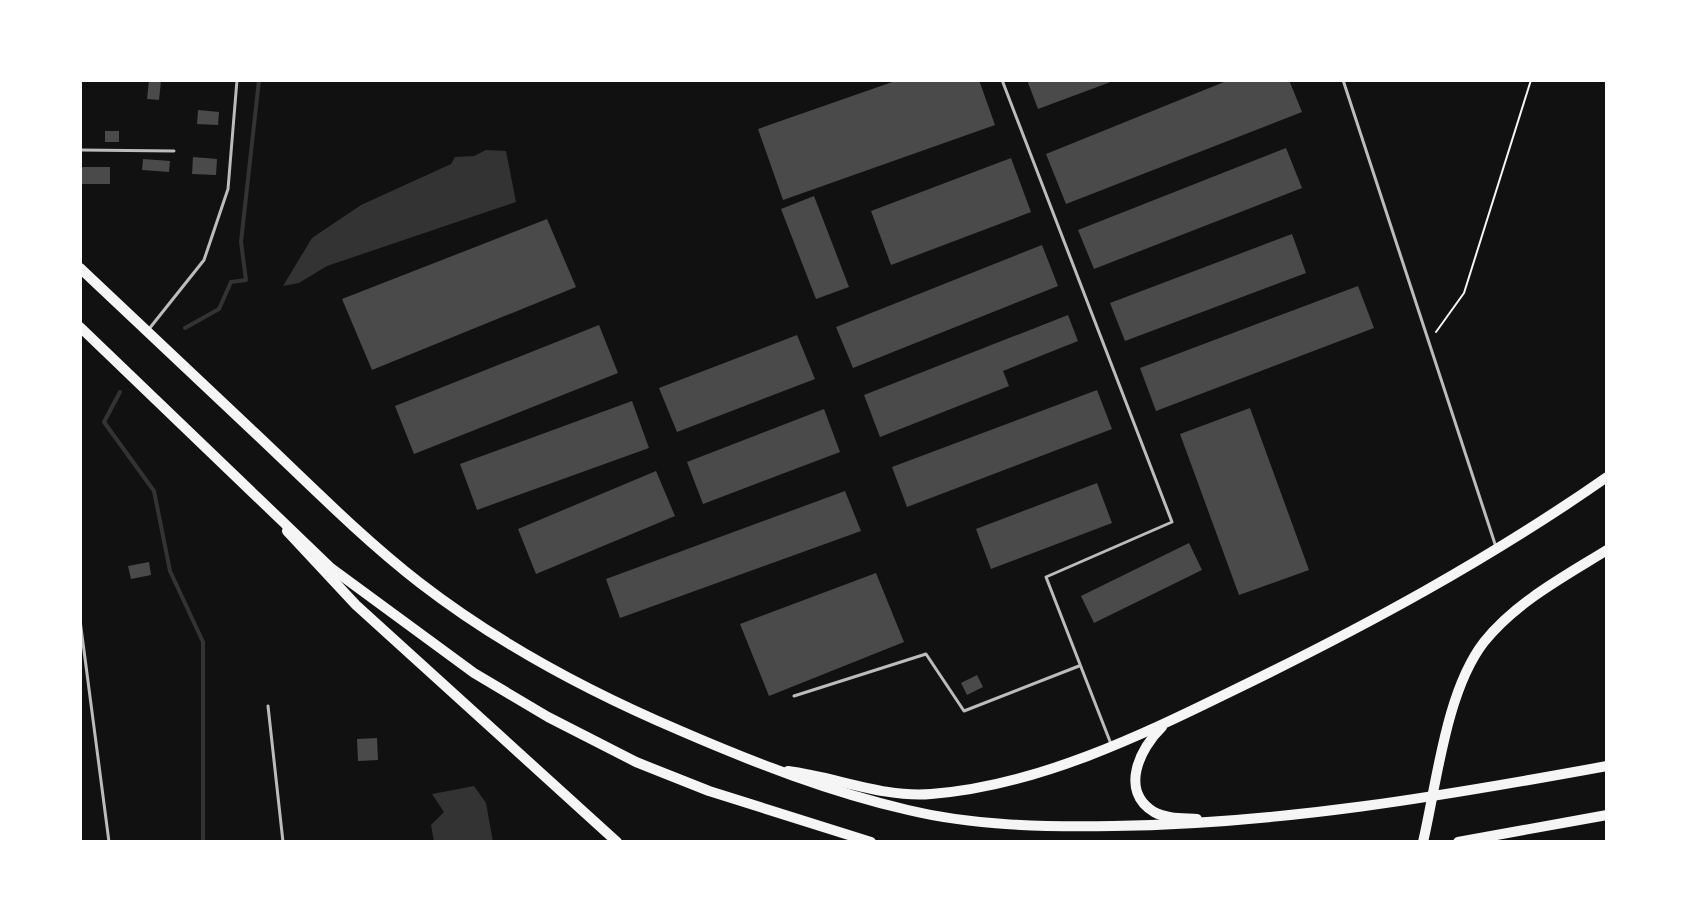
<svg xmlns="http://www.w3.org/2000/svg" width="1687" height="922" viewBox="0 0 1687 922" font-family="'Roboto Serif',serif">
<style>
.water{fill:#333}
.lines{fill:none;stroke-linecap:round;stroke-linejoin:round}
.stream{stroke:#333;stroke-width:4}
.building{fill:#4a4a4a}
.path{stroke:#f5f5f5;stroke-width:2}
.service{stroke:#bcbcbc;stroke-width:3}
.primary{stroke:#f5f5f5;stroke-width:10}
.trunk{stroke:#f5f5f5;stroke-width:10}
</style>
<rect width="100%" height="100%" fill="#111"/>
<g class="water">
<path d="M486,150l20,1 10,51 -189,64 -28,17 -16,3 29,-48 49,-33 90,-41 4,-7 19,-1z"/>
<path d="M474,786l12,17 7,39h-59l-3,-17 13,-13 -12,-18z"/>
</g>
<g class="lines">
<g class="stream">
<path d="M185,328l34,-19 12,-27 15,-2 -5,-38 18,-162"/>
<path d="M120,392l-16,30 50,69 16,80 33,71v200"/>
</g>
</g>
<g class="building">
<path d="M149,80l12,1 -2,19 -12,-1z"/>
<path d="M898,80h81l16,45 -212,75 -25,-71z"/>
<path d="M1027,80h89l-78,29z"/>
<path d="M1229,80h60l13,32 -236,92 -20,-50z"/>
<path d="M198,110l21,2 -1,13 -21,-1z"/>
<rect x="105" y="131" width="14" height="11"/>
<path d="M1286,148l16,40 -208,81 -16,-39z"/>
<path d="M193,157l24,2 -1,16 -24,-1z"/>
<path d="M1011,158l20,54 -140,53 -20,-54z"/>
<path d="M143,159l27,2 -1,11 -27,-2z"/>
<rect x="81" y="167" width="29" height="17"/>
<path d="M814,196l35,91 -33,12 -35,-90z"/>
<path d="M547,219l29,68 -204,83 -30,-71z"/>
<path d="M1292,234l14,39 -181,68 -15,-38z"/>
<path d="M1042,245l16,41 -205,82 -17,-41z"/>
<path d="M1358,286l16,42 -218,83 -16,-43z"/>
<path d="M1068,315l10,26 -75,30 6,15 -129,51 -16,-42z"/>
<path d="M599,325l19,48 -204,81 -19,-48z"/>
<path d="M797,335l18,44 -138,53 -18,-44z"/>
<path d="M1097,390l15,39 -205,78 -15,-40z"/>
<path d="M632,401l17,47 -172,62 -17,-46z"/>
<path d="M1250,408l59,162 -70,25 -59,-161z"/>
<path d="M824,409l16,43 -137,52 -16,-42z"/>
<path d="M656,471l19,45 -139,58 -18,-45z"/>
<path d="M1097,483l15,40 -121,46 -15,-40z"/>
<path d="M845,491l16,40 -241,87 -14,-39z"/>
<path d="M1189,543l13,27 -108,53 -13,-27z"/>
<path d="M149,562l2,13 -20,4 -3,-13z"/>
<path d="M876,573l28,69 -135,54 -29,-72z"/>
<path d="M977,675l6,12 -16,8 -6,-12z"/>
<path d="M377,738l1,22 -20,1 -1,-22z"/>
</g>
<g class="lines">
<path class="path" d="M1436,332l28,-39 67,-213"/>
<g class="service">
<path d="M1002,80l170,442 -126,55 65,167"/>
<path d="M1343,80l153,467"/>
<path d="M80,150l94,1"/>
<path d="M149,329l55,-69 24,-71 9,-109"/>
<path d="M80,620l29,222"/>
<path d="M794,696l132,-42 38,57 115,-45"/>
<path d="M268,706l15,136"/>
</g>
<g class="primary">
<path d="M287,531l69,74 261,237"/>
<path d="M1162,727c-22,21 -43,64 -8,85 13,7 29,6 43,7"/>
<path d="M788,771c48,6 95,27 143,23 106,-8 209,-58 303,-104 130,-63 254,-130 373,-213"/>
<path d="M1423,842c14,-60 23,-151 61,-200 32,-40 81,-66 123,-92"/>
</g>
<g class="trunk">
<path d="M80,268c58,55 116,110 175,165 54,51 106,104 165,150 79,61 169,109 261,148 74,32 149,61 227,79 66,16 137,17 205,16 167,-2 330,-30 494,-60"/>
<path d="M80,327l251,241 143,105 74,44 88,45 73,29 162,51"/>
<path d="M1458,842l149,-27"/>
</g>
</g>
<rect width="1687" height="922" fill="none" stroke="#ffffff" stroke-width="164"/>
</svg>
